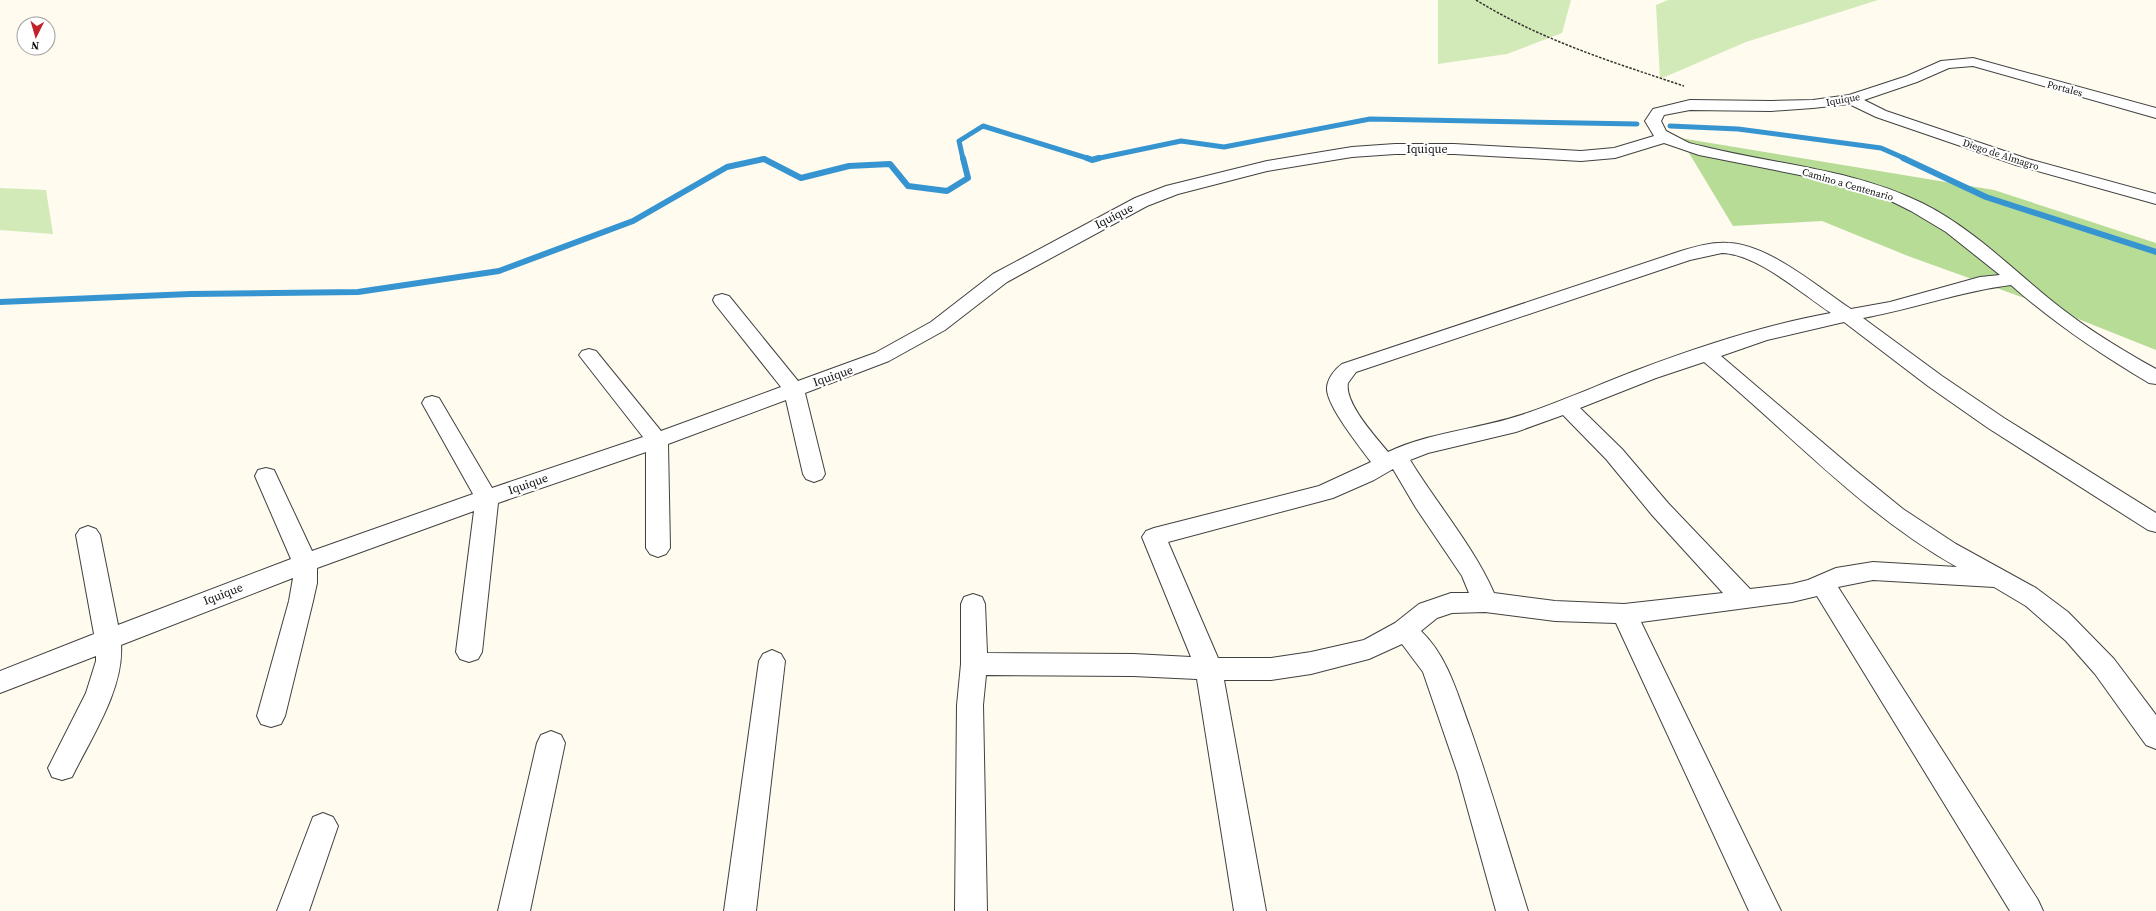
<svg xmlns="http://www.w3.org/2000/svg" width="2156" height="911" viewBox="0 0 2156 911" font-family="'Source Serif 4',serif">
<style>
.green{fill:#d2eab7}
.forest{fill:#b6dc96}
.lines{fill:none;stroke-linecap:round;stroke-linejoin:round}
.stream-far1{stroke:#3695d1;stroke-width:5}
.stream{stroke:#3695d1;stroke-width:6}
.minor-casing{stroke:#414141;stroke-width:2}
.path{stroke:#303030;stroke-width:1.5;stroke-dasharray:2.5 1.5;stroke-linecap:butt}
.minor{fill:#fff;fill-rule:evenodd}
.labels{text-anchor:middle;stroke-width:4;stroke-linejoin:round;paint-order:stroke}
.far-street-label{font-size:10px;fill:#0e0e0e;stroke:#fff}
.street-label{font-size:12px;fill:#0e0e0e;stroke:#fff}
</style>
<rect width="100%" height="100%" fill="#fffbee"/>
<g class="green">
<path d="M1438,0h133l-9,33 -55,21 -69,10z"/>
<path d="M1668,0h210l-132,42 -86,37 -4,-74z"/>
<path d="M0,188l46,2 7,44 -53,-4z"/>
</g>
<path class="forest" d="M1680,138l314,52 162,53v107l-118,-47 -130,-47 -86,-35 -89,5z"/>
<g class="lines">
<g class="stream-far1">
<path d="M1670,126l68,3 143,19 25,11"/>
<path d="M762,159h3"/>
<path d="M963,159l-4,-18 24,-15 107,33"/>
<path d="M1095,159l86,-18 43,6 146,-28 267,5"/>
</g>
<g class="stream">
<path d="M1087,158l5,2 7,-2"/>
<path d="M1903,158l83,39 170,55"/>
<path d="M0,302l190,-8 168,-2 141,-21 134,-50 94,-54 37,-8 37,19 48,-12 41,-2 18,22 39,5 21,-13 -5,-20"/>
</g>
<defs>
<g id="minor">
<path d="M1973,58l183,50v10l-183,-52 -24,2 -32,14 -53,18 22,11 142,48 128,35v10l-140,-39 -140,-48 -27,-13 -36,4 -42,3 -81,-1 -26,5 -3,6 5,10 23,12c78,21 160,24 233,60 50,25 88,64 130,98 32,26 68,48 104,68v15l-7,-1c-49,-29 -95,-60 -138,-98 -50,6 -98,24 -148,33l79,58 62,42 152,95v19l-8,-2 -160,-102 -60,-42 -84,-64 -77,18 -46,16 134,114 48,39 53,35 80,44 32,24 46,47 42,56v34l-10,-4 -51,-71 -29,-33 -40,-35 -32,-19 -121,-7 -35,7 200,313 5,11h-33l-193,-315 -25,6 -151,20 140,289h-32l-133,-288 -61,-2 -70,-9 -33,1 -15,5 -16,13c27,26 36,62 49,97 21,60 39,122 58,183h-32l-38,-137 -35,-102 -21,-28 -33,15 -58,15 -40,6h-47l42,231h-32l-37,-232 -64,-3 -147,-1 -3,30 4,206h-32l2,-206 4,-41v-60l3,-7 9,-3 9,3 3,7 2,49 146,1 58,3 -49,-120 4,-6 8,-3 165,-42 52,-24c-11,-15 -46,-58 -44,-75 1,-9 8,-18 15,-23l336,-112c16,-5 33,-10 50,-9 40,1 90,44 123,66l39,-7 90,-25 20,-2 -54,-43 -35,-21 -20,-10 -61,-20 -131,-26 -35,-12 -49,15 -34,3 -127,-7h-59l-43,3 -85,14 -89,23 -31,12 -140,76 -62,48 -56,31 -84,32 20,81 -3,5 -8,3 -8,-3 -3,-5 -17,-74 -118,44 2,104 -4,6 -8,3 -8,-3 -4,-6v-96l-148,51 -16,149 -4,7 -9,3 -9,-3 -4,-7 18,-141 -157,57v15l-4,18 -28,115 -4,8 -10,3 -10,-3 -4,-8 32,-115 4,-23 -172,67c3,44 -30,93 -49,132l-10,3 -10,-3 -4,-9 38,-75 10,-32v-5l-96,37v-22l94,-37 -18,-99 4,-6 8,-3 8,3 4,6 18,90 173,-66 -36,-83 3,-6 8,-2 8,2 38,81 161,-57 -51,-91 3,-5 7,-2 7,2 53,90 151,-51 -61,-78 -3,-4 3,-4 7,-2 7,2 65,80 120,-44 -66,-83 -2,-4 2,-4 7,-2 7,2 69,85 77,-28 56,-31 62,-48 142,-76 31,-12 101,-25 85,-14 43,-3h59l127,7 33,-3 40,-12 -9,-15 8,-12 37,-9 81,1 42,-1 36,-5 58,-19 34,-15zM1722,253c35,1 79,40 109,60 -62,11 -133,34 -191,56 -37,14 -73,30 -110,43 -46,17 -98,19 -142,40 -12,-15 -44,-49 -40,-69l8,-11 334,-112zM1704,362c84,69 157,151 253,205l-84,-5 -37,6 -28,12 -16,4 -42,5 -82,-86 -46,-54 -42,-41 76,-30zM1563,415l43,44 46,56 71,78 -99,11 -69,-3 -61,-8c-20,-46 -57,-89 -84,-133l18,-7 88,-21zM1393,469l23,39 46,68 7,17h-18l-32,11 -24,19 -31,17 -53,12 -40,6h-53l-50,-116 165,-44 41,-18z"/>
<path d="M772,650l9,4 4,7 -29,250h-32l35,-250 4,-7z"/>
<path d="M551,731l10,4 4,8 -35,168h-32l39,-168 4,-8z"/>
<path d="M323,813l10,4 5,9 -29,85h-32l36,-94z"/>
</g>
</defs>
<use href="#minor" class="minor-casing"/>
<path class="path" d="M1476,0c65,40 136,62 208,86"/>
<use href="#minor" class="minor"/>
</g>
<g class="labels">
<g class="far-street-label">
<text transform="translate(2065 88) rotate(15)" y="4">Portales</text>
<text transform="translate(1843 99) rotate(-10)" y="4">Iquique</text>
<text transform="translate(2001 154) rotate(18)" y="4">Diego de Almagro</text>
<text transform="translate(1848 184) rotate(16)" y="4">Camino a Centenario</text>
</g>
<g class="street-label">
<text x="1427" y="153">Iquique</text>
<text transform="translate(1114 216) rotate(-27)" y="4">Iquique</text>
<text transform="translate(833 376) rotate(-19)" y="4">Iquique</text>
<text transform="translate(528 484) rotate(-19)" y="4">Iquique</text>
<text transform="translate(223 594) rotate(-21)" y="4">Iquique</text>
</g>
</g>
<g transform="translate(36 36) rotate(185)"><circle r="19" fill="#ffffff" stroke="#9f9f9f"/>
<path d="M0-3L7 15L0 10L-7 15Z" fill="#c1222c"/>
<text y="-6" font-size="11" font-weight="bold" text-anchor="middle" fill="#0e0e0e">N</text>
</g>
</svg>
